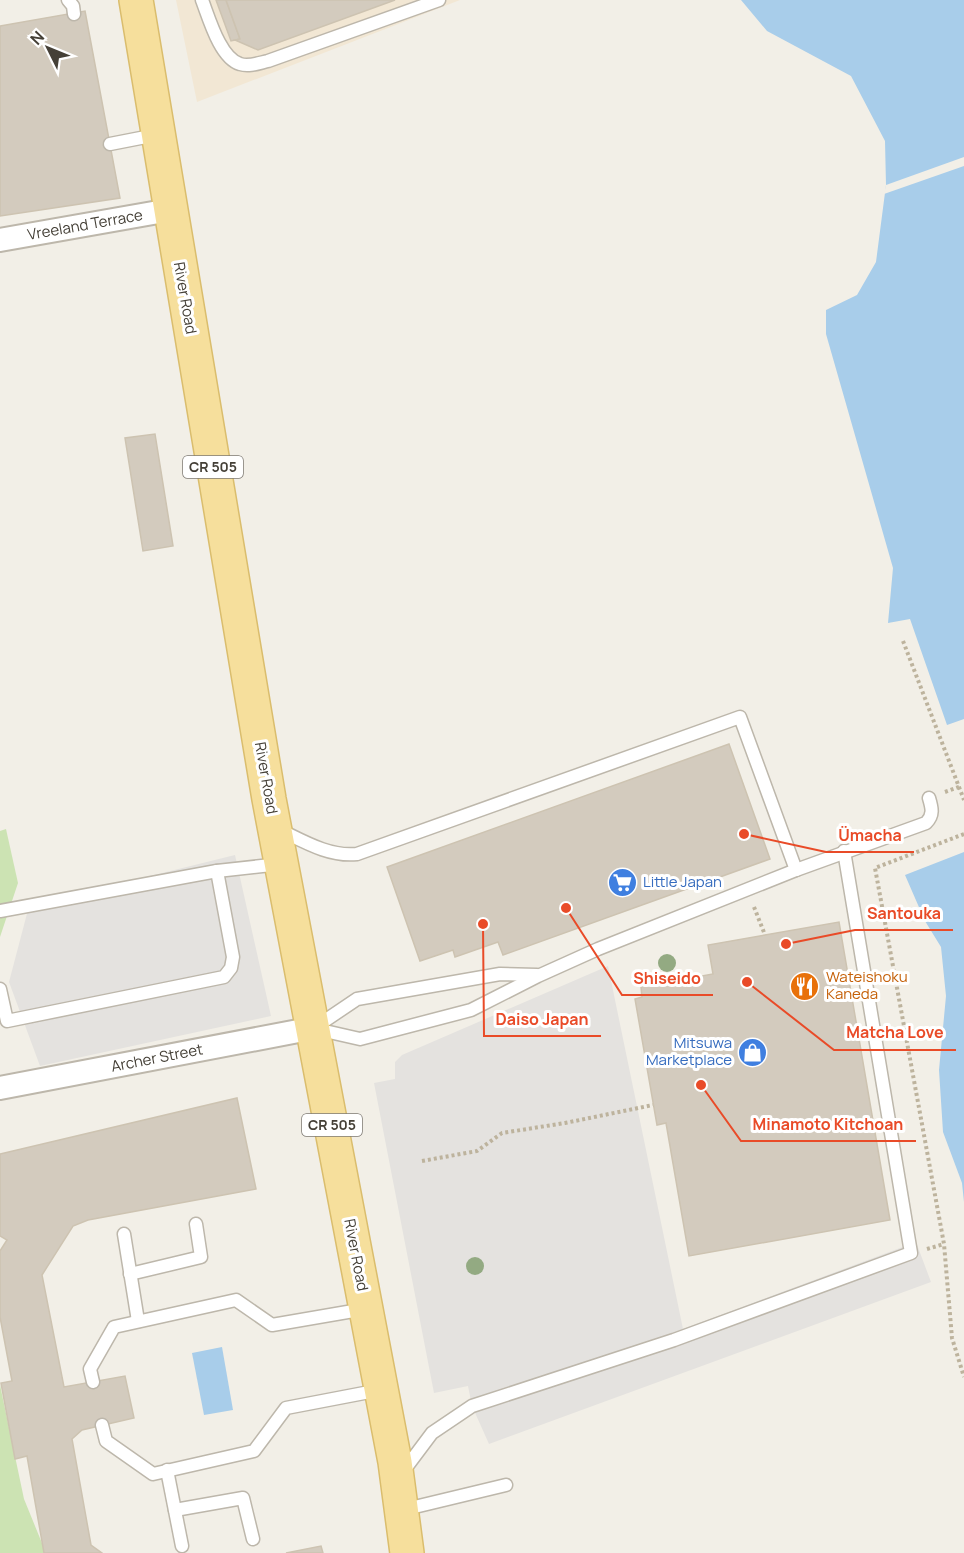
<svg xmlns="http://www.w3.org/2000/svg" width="964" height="1553" viewBox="0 0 964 1553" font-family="Manrope,sans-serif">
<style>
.commercial{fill:#f2e7d4}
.green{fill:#cce3b3}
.parking{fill:#e4e2df}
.water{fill:#a8cdea}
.pier{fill:#f2efe7}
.building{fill:#d3cbbe;stroke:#cdc3b1;stroke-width:1.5}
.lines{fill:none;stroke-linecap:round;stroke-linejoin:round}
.lane-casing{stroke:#bdb7ab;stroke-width:15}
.street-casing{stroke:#bdb7ab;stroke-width:26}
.primary-casing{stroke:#dabd6d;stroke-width:36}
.path{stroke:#bdb39d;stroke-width:4;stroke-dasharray:3 3;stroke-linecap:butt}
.lane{stroke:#fff;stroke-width:12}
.street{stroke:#fff;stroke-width:22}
.primary{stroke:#f6df9c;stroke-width:33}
.tree{fill:#93aa82}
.labels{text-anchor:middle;stroke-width:6;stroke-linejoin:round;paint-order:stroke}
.shield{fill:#fff;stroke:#7d7973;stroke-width:1.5}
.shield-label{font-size:14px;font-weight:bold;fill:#454037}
.street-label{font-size:15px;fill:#454037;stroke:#fff}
.shop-label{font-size:15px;fill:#366cbe;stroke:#fff;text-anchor:start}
.food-label{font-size:15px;fill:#c56008;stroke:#fff;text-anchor:start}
.leader{fill:none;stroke:#e94b28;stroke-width:2}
.callout-dot{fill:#e94b28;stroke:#fff;stroke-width:2}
.callout-label{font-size:16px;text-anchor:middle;font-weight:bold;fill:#e94b28;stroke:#fff;stroke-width:6;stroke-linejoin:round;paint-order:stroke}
</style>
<rect width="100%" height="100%" fill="#f2efe7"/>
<path class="commercial" d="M176,0h284l-263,102z"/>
<g class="green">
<path d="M6,829l12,54 -18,54v-106z"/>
<path d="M0,1385l24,114 22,54h-46z"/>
</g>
<g class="parking">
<path d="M235,855l36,161 -231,50 -31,-84 20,-76z"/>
<path d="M608,966l75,363 233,-87 15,40 -442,162 -17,-38 -4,-20 -34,7 -60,-310 21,-4v-17l7,-7z"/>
</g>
<g class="water">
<path d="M741,0h223v719l-17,6 -37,-106 -22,4 5,-55 -67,-234v-24l31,-15 19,-33 10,-77 -1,-44 -34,-65 -84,-45z"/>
<path d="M964,852v350l-2,-19 -19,-51 -4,-62 7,-74 -5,-49 -16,-26 -20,-46z"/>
<path d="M222,1347l11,63 -29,5 -12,-62z"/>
</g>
<path class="pier" d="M964,157v9l-80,28 2,-9z"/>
<g class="building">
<path d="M216,0h10l14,39 -9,2z"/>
<path d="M226,0h169l-137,50 -23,-10 5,-1z"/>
<path d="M85,11l35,187 -120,18v-190z"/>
<path d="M155,434l18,112 -30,5 -18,-113z"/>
<path d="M729,744l41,115 -267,96 -5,-13 -43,15 -2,-7 -33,11 -33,-94z"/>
<path d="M839,922l51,298 -201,36 -23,-133 -9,2 -22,-126 7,-2 -1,-10 72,-13 -5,-29z"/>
<path d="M237,1098l19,91 -168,31 -15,6 -31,49 22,112 61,-11 9,42 -52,12 -10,9 19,106 11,8h-58l-17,-97 -12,3 -14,-76 11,-2 -12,-64v-66l7,-11 -7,-4v-82z"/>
<path d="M321,1546l2,7h-37z"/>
</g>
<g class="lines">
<defs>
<g id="lane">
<path d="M68,0l5,6 1,8"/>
<path d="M202,0c7,18 18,58 38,64 9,3 19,-1 28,-3l171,-61"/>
<path d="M110,144l46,-9"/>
<path d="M278,829c25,12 51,28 79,25l383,-137 56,153"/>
<path d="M0,911l217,-40 63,-7"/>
<path d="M0,989l7,32 217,-44 7,-9 2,-11 -16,-86"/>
<path d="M314,1028l43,-29 143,-25 37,1"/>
<path d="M316,1029l44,10 111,-29 67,-34 60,-27 198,-79 130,-47c8,-8 6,-15 3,-25"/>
<path d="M124,1234l14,87"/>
<path d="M130,1274l71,-17 -5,-33"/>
<path d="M93,1382l-3,-13 24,-42 122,-27 36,25 93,-16"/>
<path d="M102,1425l4,16 47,33 101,-23 32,-43 94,-18"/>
<path d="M167,1470l15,76"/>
<path d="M402,1473l30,-40 40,-27 202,-66 237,-87 -67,-402"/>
<path d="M175,1510l68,-12 10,41"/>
<path d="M402,1510l104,-25"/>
</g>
<g id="street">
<path d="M0,240l170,-30"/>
<path d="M0,1088l314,-60"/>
</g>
<path id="primary" d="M136,0l133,799 126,663 12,91"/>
</defs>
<use href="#lane" class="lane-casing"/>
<use href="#street" class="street-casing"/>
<use href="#primary" class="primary-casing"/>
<g class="path">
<path d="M903,641l61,159"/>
<path d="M945,792l14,-5"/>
<path d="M964,834l-89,34 69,376 8,94 12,39"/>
<path d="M754,907l11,28"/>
<path d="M422,1161l55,-10 25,-18 63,-10 88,-18"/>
<path d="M927,1249l17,-5"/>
</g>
<use href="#lane" class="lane"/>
<use href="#street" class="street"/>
<use href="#primary" class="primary"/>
</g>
<g class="tree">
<circle cx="667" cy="963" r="9"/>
<circle cx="475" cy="1266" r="9"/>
</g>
<defs>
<symbol id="supermarket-disc" viewBox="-11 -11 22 22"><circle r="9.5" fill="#3f7fe0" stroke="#fff"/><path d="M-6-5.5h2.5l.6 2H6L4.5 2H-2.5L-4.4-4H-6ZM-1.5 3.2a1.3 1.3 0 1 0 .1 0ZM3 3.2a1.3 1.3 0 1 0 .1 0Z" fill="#fff"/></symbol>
<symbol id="restaurant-disc" viewBox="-11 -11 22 22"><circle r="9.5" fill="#e8710a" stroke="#fff"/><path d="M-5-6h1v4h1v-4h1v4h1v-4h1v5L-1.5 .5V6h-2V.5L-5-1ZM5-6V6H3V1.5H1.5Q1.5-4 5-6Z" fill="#fff"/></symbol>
<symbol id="shop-disc" viewBox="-11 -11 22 22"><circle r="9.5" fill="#3f7fe0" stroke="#fff"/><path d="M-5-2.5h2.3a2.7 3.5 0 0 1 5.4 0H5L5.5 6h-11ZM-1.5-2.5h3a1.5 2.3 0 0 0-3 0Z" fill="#fff"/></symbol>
</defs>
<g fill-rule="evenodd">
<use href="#supermarket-disc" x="606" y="866" width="33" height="33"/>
<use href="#restaurant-disc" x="788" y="970" width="33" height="33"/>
<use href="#shop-disc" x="736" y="1036" width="33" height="33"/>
</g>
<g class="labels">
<g class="shield">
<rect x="183" y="456" width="60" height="22" rx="4.5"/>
<rect x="302" y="1114" width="60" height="22" rx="4.5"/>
</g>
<g class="shield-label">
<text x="213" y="472">CR 505</text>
<text x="332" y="1130">CR 505</text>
</g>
<g class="street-label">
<text transform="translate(85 225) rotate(-10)" y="5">Vreeland Terrace</text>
<text transform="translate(185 298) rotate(80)" y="5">River Road</text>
<text transform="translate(266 778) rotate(80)" y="5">River Road</text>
<text transform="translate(157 1058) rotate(-11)" y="5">Archer Street</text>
<text transform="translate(356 1255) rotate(79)" y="5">River Road</text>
</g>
<g class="shop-label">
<text x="643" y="887">Little Japan</text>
<text x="732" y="1048" text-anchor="end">Mitsuwa<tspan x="732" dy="17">Marketplace</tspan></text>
</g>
<g class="food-label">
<text x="826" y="982">Wateishoku<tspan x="826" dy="17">Kaneda</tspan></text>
</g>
</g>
<path class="leader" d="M744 834L826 852H914M786 944L855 930H953M566 908L622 995H713M483 924L484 1036H601M747 982L834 1050H956M701 1085L741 1141H916"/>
<g class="callout-dot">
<circle cx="744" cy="834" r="6"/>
<circle cx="786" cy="944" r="6"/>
<circle cx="566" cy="908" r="6"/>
<circle cx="483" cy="924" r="6"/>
<circle cx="747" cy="982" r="6"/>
<circle cx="701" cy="1085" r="6"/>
</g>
<g class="callout-label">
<text x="870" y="841">Ümacha</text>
<text x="904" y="919">Santouka</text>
<text x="667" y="984">Shiseido</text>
<text x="542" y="1025">Daiso Japan</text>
<text x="895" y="1038">Matcha Love</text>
<text x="828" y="1130">Minamoto Kitchoan</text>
</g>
<g transform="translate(48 48) rotate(313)" stroke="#ffffff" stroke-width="4.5" paint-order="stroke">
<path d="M0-4.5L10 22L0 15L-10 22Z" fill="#454037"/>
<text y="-9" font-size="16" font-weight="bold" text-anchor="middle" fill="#454037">N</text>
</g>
</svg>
